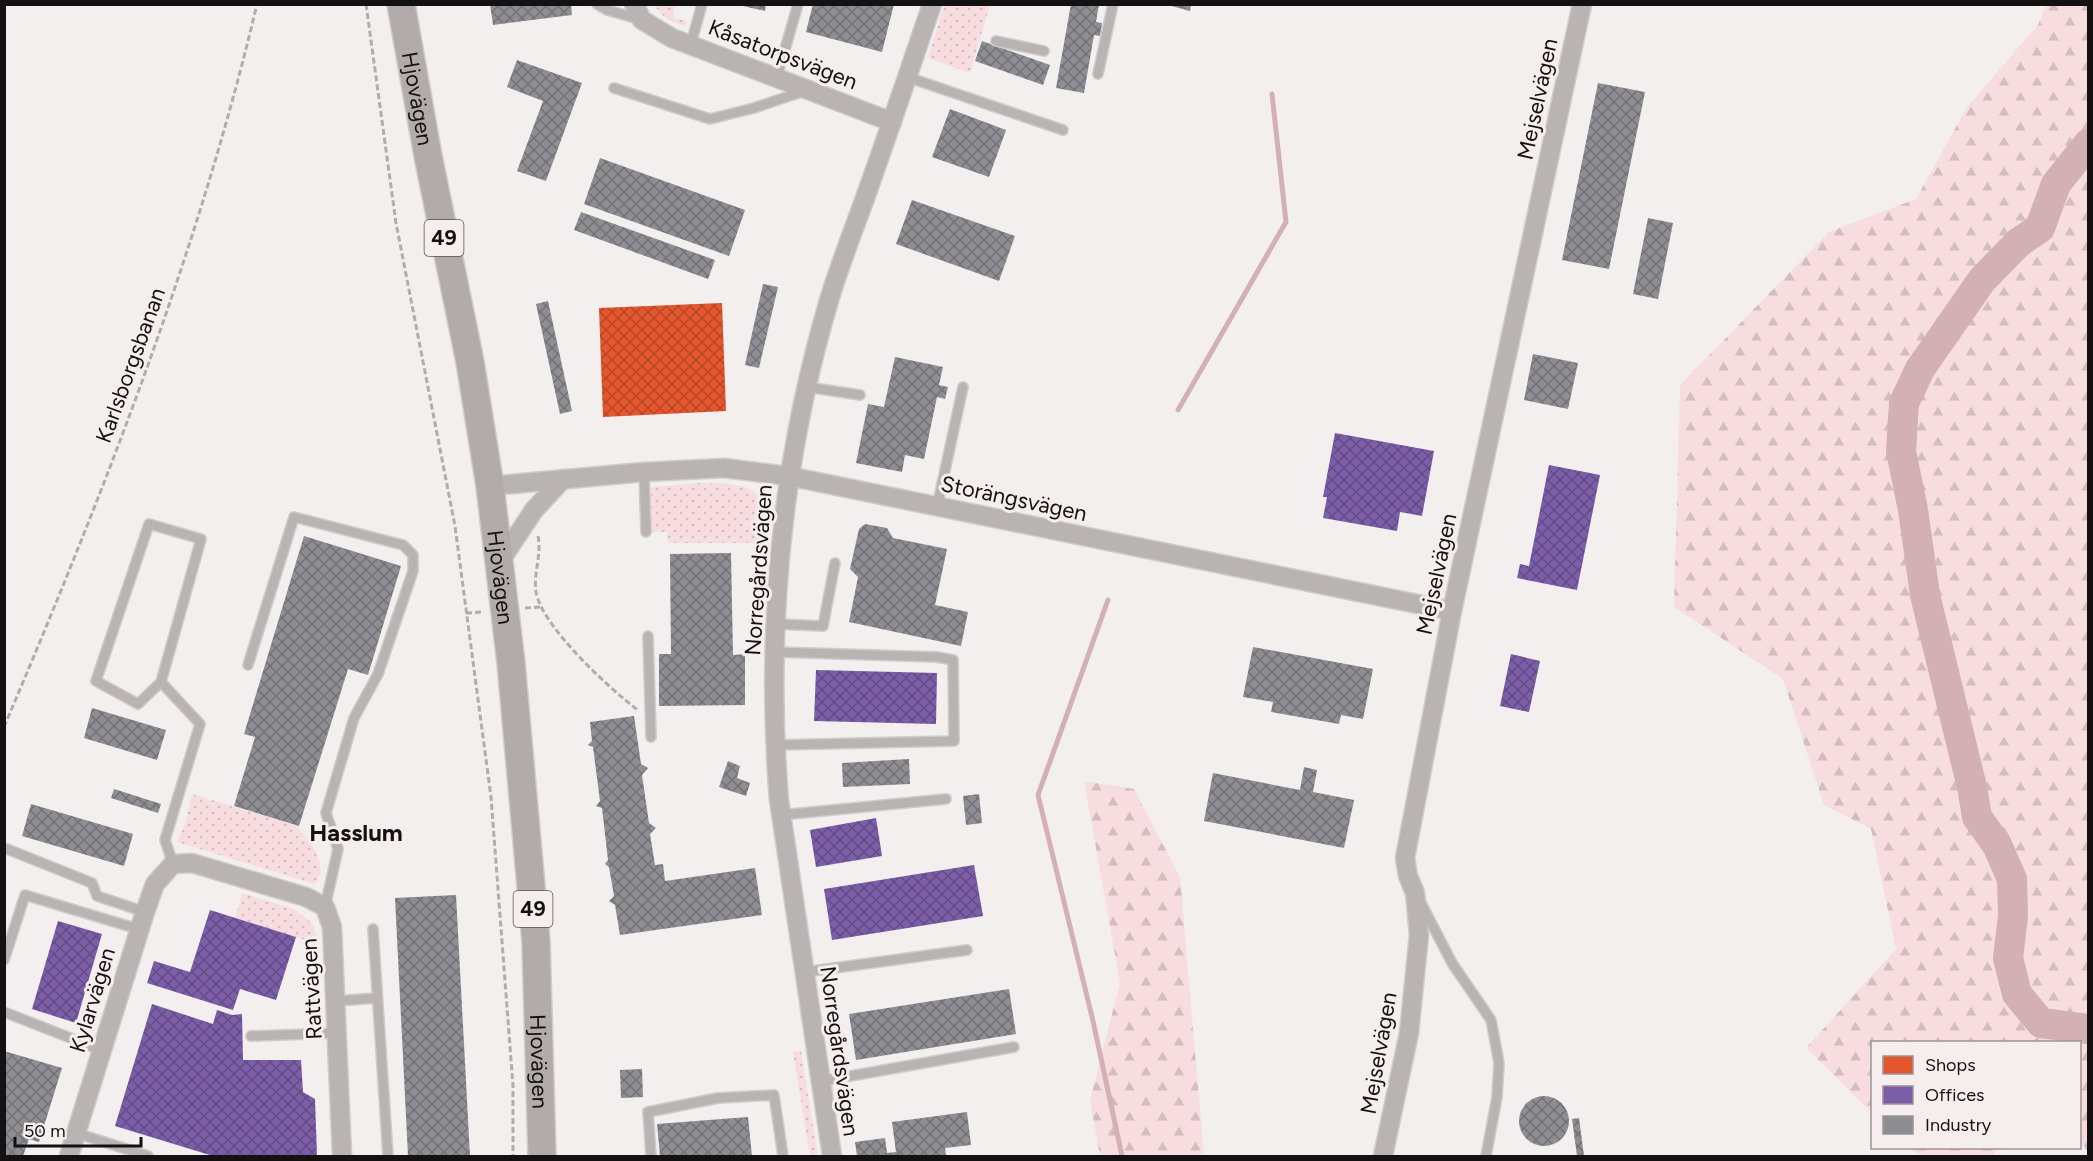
<svg xmlns="http://www.w3.org/2000/svg" width="2093" height="1161" viewBox="0 0 2093 1161" font-family="Figtree,sans-serif">
<style>
.grass{fill:url(#grass-dots)}
.forest{fill:url(#forest-firs)}
.shops{fill:url(#shops-cross-hatch)}
.offices{fill:url(#offices-cross-hatch)}
.industry{fill:url(#industry-cross-hatch)}
.lines{fill:none;stroke-linecap:round;stroke-linejoin:round}
.stream{stroke:#d2b0b5;stroke-width:5}
.river{stroke:#d2b0b5;stroke-width:30}
.lane-casing{stroke:#cecccc;stroke-width:12}
.street-casing{stroke:#cecccc;stroke-width:21}
.primary-casing{stroke:#cecccc;stroke-width:30}
.path{stroke:#b1acad;stroke-width:3;stroke-dasharray:6 3;stroke-linecap:butt}
.lane{stroke:#b9b3b4;stroke-width:9}
.street{stroke:#b9b3b4;stroke-width:18}
.primary{stroke:#b2aaab;stroke-width:27}
.labels{text-anchor:middle;stroke-width:6;stroke-linejoin:round;paint-order:stroke}
.shield{fill:#f5edee;stroke:#575353;stroke-width:1.5}
.shield-label{font-size:21px;font-weight:bold;fill:#131111}
.street-label{font-size:22px;fill:#131111;stroke:#f5edee}
.neighbourhood-label{font-size:24px;font-weight:bold;fill:#131111;stroke:#f5edee}
</style>
<defs>
<pattern id="grass-dots" width="8" height="8" patternUnits="userSpaceOnUse" patternTransform="scale(1.5)"><rect width="8" height="8" fill="#f7dde0"/><path d="M2 2h.1M6 6h.1" fill="none" stroke="#d3bdbf" stroke-width="1.8" stroke-linecap="round"/></pattern>
<pattern id="forest-firs" width="22" height="20" patternUnits="userSpaceOnUse" patternTransform="scale(1.5)"><rect width="22" height="20" fill="#f7dde0"/><path d="M5 1l3.5 6h-7zM16 11l3.5 6h-7z" fill="#d3bdbf"/></pattern>
<pattern id="shops-cross-hatch" width="8" height="8" patternUnits="userSpaceOnUse" patternTransform="scale(1.5)"><rect width="8" height="8" fill="#e4572e"/><path d="M0 0l8 8M0 8l8-8" fill="none" stroke="#b84726"/></pattern>
<pattern id="offices-cross-hatch" width="8" height="8" patternUnits="userSpaceOnUse" patternTransform="scale(1.5)"><rect width="8" height="8" fill="#7b5ea7"/><path d="M0 0l8 8M0 8l8-8" fill="none" stroke="#644c87"/></pattern>
<pattern id="industry-cross-hatch" width="8" height="8" patternUnits="userSpaceOnUse" patternTransform="scale(1.5)"><rect width="8" height="8" fill="#8d8d92"/><path d="M0 0l8 8M0 8l8-8" fill="none" stroke="#727276"/></pattern>
</defs>
<rect width="100%" height="100%" fill="#f3efef"/>
<g class="grass">
<path d="M654,5h21l-2,13 14,3 -2,5c-14,-4 -22,-8 -31,-21z"/>
<path d="M944,5h46l-20,68 -42,-15z"/>
<path d="M700,483c53,1 68,2 64,60h-96l-1,-11h-15l-1,-45z"/>
<path d="M192,794l102,31c14,11 38,43 20,59l-137,-42 8,-18z"/>
<path d="M242,893l52,16 19,15 6,20 -84,-26z"/>
<path d="M801,1051l17,105h-8l-17,-104z"/>
</g>
<g class="forest">
<path d="M2046,5h42v1147l-8,-11v-99h-208v71l-66,-65 90,-99 -25,-120 -47,-24 -41,-126 -109,-72 6,-222 149,-153 87,-33 51,-92 71,-82z"/>
<path d="M1084,781l50,8 46,88 24,279h-104l-10,-56 30,-117z"/>
<path d="M1909,1148h113l-26,2 -2,6h-74z"/>
</g>
<path class="shops" d="M722,303l4,108 -123,6 -4,-109z"/>
<g class="offices">
<path d="M1335,433l99,18 -12,65 -22,-4 -3,19 -74,-13 4,-21h-4z"/>
<path d="M1549,465l51,10 -23,115 -60,-12 3,-14 9,2z"/>
<path d="M1511,654l29,7 -11,51 -29,-6z"/>
<path d="M816,670l121,3 -1,51 -122,-3z"/>
<path d="M876,818l6,38 -66,11 -6,-37z"/>
<path d="M974,865l9,51 -151,24 -8,-51z"/>
<path d="M210,910l86,27 -20,63 -36,-11 -7,21 -86,-27 7,-22 36,11z"/>
<path d="M58,921l44,13 -26,89 -44,-14z"/>
<path d="M152,1004l61,20 4,-14 15,5 10,-1 1,46h58l2,32 12,7 2,57h-104l-98,-30z"/>
</g>
<g class="industry">
<path d="M490,4h81l1,11 -79,10z"/>
<path d="M734,4h32l-1,7z"/>
<path d="M813,4h81l-12,48 -76,-20z"/>
<path d="M1071,4h28l-3,18 6,1 -2,13 -6,-1 -10,58 -28,-5z"/>
<path d="M1164,4h27l-1,7z"/>
<path d="M982,41l68,24 -7,20 -68,-24z"/>
<path d="M517,60l65,23 -36,98 -29,-10 26,-70 -36,-14z"/>
<path d="M1598,83l47,9 -36,177 -47,-9z"/>
<path d="M950,109l56,21 -17,47 -57,-20z"/>
<path d="M600,158l145,52 -16,46 -145,-52z"/>
<path d="M912,200l103,36 -16,45 -103,-37z"/>
<path d="M581,212l134,48 -7,19 -134,-49z"/>
<path d="M1648,218l25,5 -15,76 -25,-5z"/>
<path d="M763,284l15,3 -19,81 -14,-3z"/>
<path d="M548,301l24,110 -12,3 -24,-110z"/>
<path d="M1533,354l45,9 -10,46 -44,-9z"/>
<path d="M895,357l48,10 -4,18 9,2 -3,12 -8,-2 -13,62 -19,-4 -3,17 -46,-9 12,-59 16,3z"/>
<path d="M865,524l22,4 6,10 54,11 -12,56 33,7 -7,34 -112,-24 9,-45 -8,-8 9,-40z"/>
<path d="M304,536l97,30 -33,109 -20,-6 -49,157 -65,-20 21,-69 -11,-3z"/>
<path d="M731,553l2,102 12,-1v51l-86,1v-52h12l-1,-100z"/>
<path d="M1253,647l120,22 -10,50 -22,-4 -2,9 -68,-12 2,-10 -30,-5z"/>
<path d="M92,708l74,22 -9,30 -73,-22z"/>
<path d="M634,716l7,48 7,4 -6,7 7,48 7,5 -6,6 5,31 8,-1 2,17 90,-13 7,47 -142,20 -5,-30 -6,-4 5,-5 -5,-29 -4,-3 3,-4 -6,-52 -6,-2 4,-5 -7,-54 -5,-2 4,-4 -2,-19z"/>
<path d="M909,759l1,25 -67,3 -1,-24z"/>
<path d="M728,761l12,5 -3,12 13,5 -4,13 -27,-9z"/>
<path d="M1304,767l13,3 -4,22 41,8 -10,48 -140,-27 9,-48 87,17z"/>
<path d="M114,789l47,15 -3,9 -47,-15z"/>
<path d="M979,794l3,29 -16,2 -3,-29z"/>
<path d="M31,804l102,30 -9,32 -102,-30z"/>
<path d="M456,895l14,261h-62l-13,-258z"/>
<path d="M1009,989l7,45 -160,26 -7,-46z"/>
<path d="M4,1051l58,17 -23,74 -10,-3 -6,17h-19z"/>
<path d="M642,1069l1,28 -22,1 -1,-28z"/>
<circle cx="1544" cy="1121" r="25"/>
<path d="M967,1112l4,33 -26,3 1,8h-89l-2,-14 30,-4 2,15 9,-1 -4,-30z"/>
<path d="M748,1117l4,39h-92l-3,-32z"/>
<path d="M1579,1118l5,38h-7l-5,-37z"/>
</g>
<g class="lines">
<g class="stream">
<path d="M1178,410l108,-188 -14,-128"/>
<path d="M1108,600l-70,195 55,226 29,135"/>
</g>
<path class="river" d="M2088,144l-32,40 -16,44 -22,15 -36,37 -62,89 -16,34 -3,48 12,59 12,85 47,192 5,30 20,28 15,34 1,37 -5,42 9,36 24,29 47,6"/>
<defs>
<g id="lane">
<path d="M597,4l10,6 35,10"/>
<path d="M996,41l48,10"/>
<path d="M691,44l11,-40"/>
<path d="M1098,74l15,-70"/>
<path d="M777,77l21,-73"/>
<path d="M907,77l156,53"/>
<path d="M614,88l96,31 44,-11 53,-18"/>
<path d="M807,387l53,8"/>
<path d="M644,472l2,60"/>
<path d="M937,507l26,-120"/>
<path d="M775,624l48,2 12,-63"/>
<path d="M648,636l3,101"/>
<path d="M775,652l162,5 16,3 1,81 -178,4"/>
<path d="M248,665l46,-148 109,28 10,10v16l-35,103 -24,44 -28,95 12,36 -13,58"/>
<path d="M161,682l-23,22 -42,-23 53,-157 52,15 -40,143 39,42 -35,116 8,24"/>
<path d="M781,815l165,-16"/>
<path d="M7,849l85,34 5,13 48,16"/>
<path d="M1421,903l31,60 39,57 8,43 -2,34 -11,59"/>
<path d="M373,929l15,227"/>
<path d="M4,960l21,-65 113,34"/>
<path d="M805,972l162,-22"/>
<path d="M336,1001l41,-3"/>
<path d="M4,1012l97,38"/>
<path d="M251,1036l86,-3"/>
<path d="M822,1081l192,-34"/>
<path d="M76,1133l72,23"/>
<path d="M651,1156l-3,-44 70,-14 56,-3 9,61"/>
</g>
<g id="street">
<path d="M634,4l8,16 30,18 220,84"/>
<path d="M490,486l154,-14 80,-4 64,8 664,135"/>
<path d="M499,563l35,-53 29,-31"/>
<path d="M69,1156l76,-244 10,-28 18,-20 19,-1 114,34 19,10 7,20 10,229"/>
<path d="M832,1156l-53,-356c-14,-172 2,-338 51,-503 12,-39 28,-78 41,-116 21,-59 41,-118 61,-177"/>
<path d="M1383,1156l26,-123 10,-98 -4,-42 -7,-17 -3,-18 47,-247 130,-607"/>
</g>
<g id="primary">
<path id="s1" d="M401,4l27,152 42,206 20,124 21,177 25,279 6,214"/>
</g>
</defs>
<use href="#lane" class="lane-casing"/>
<use href="#street" class="street-casing"/>
<use href="#primary" class="primary-casing"/>
<g class="path">
<path d="M366,4l30,219 59,303 36,271 22,289v70"/>
<path d="M538,536c4,18 -5,38 -2,56 6,35 74,97 103,119"/>
<path d="M525,608l16,-1"/>
<path d="M466,613l17,-1"/>
<path d="M4,727c100,-235 194,-474 253,-723"/>
</g>
<use href="#lane" class="lane"/>
<use href="#street" class="street"/>
<use href="#primary" class="primary"/>
</g>
<g class="labels">
<g class="shield">
<rect x="424.5" y="220" width="39" height="36" rx="4.5"/>
<rect x="513.5" y="891" width="39" height="36" rx="4.5"/>
</g>
<g class="shield-label">
<text x="444" y="245">49</text>
<text x="533" y="916">49</text>
</g>
<g class="street-label">
<text transform="translate(783 54) rotate(21)" y="8">Kåsatorpsvägen</text>
<text dy="8" stroke="none"><textPath href="#s1" startOffset="96">Hjovägen</textPath></text>
<text transform="translate(1537 99) rotate(-78)" y="8">Mejselvägen</text>
<text transform="translate(130 365) rotate(-70)" y="8">Karlsborgsbanan</text>
<text transform="translate(1014 498) rotate(12)" y="8">Storängsvägen</text>
<text transform="translate(758 570) rotate(-86)" y="8">Norregårdsvägen</text>
<text transform="translate(1436 574) rotate(-78)" y="8">Mejselvägen</text>
<text dy="8" stroke="none"><textPath href="#s1" startOffset="582">Hjovägen</textPath></text>
<text transform="translate(311 989) rotate(-93)" y="8">Rattvägen</text>
<text transform="translate(92 1000) rotate(-73)" y="8">Kylarvägen</text>
<text transform="translate(840 1051) rotate(82)" y="8">Norregårdsvägen</text>
<text transform="translate(1378 1053) rotate(-80)" y="8">Mejselvägen</text>
<text dy="8" stroke="none"><textPath href="#s1" startOffset="1068">Hjovägen</textPath></text>
</g>
<g class="neighbourhood-label">
<text x="356" y="841">Hasslum</text>
</g>
</g>
<rect width="2093" height="1161" fill="none" stroke="#131111" stroke-width="12"/>
<rect x="1871" y="1041" width="210" height="108" fill="#f5edee" stroke="#9b9596" stroke-width="1.5"/>
<rect x="1883" y="1056" width="30" height="18" fill="#e4572e" stroke="#9b9596" stroke-width="1.5"/>
<text x="1925" y="1071" font-size="18" fill="#131111">Shops</text>
<rect x="1883" y="1086" width="30" height="18" fill="#7b5ea7" stroke="#9b9596" stroke-width="1.5"/>
<text x="1925" y="1101" font-size="18" fill="#131111">Offices</text>
<rect x="1883" y="1116" width="30" height="18" fill="#8d8d92" stroke="#9b9596" stroke-width="1.5"/>
<text x="1925" y="1131" font-size="18" fill="#131111">Industry</text>
<path d="M15 1137v9h126v-9" fill="none" stroke="#131111" stroke-width="3"/>
<text x="24" y="1137" font-size="18" fill="#131111" stroke="#f5edee" stroke-width="4.5" paint-order="stroke">50 m</text>
</svg>
